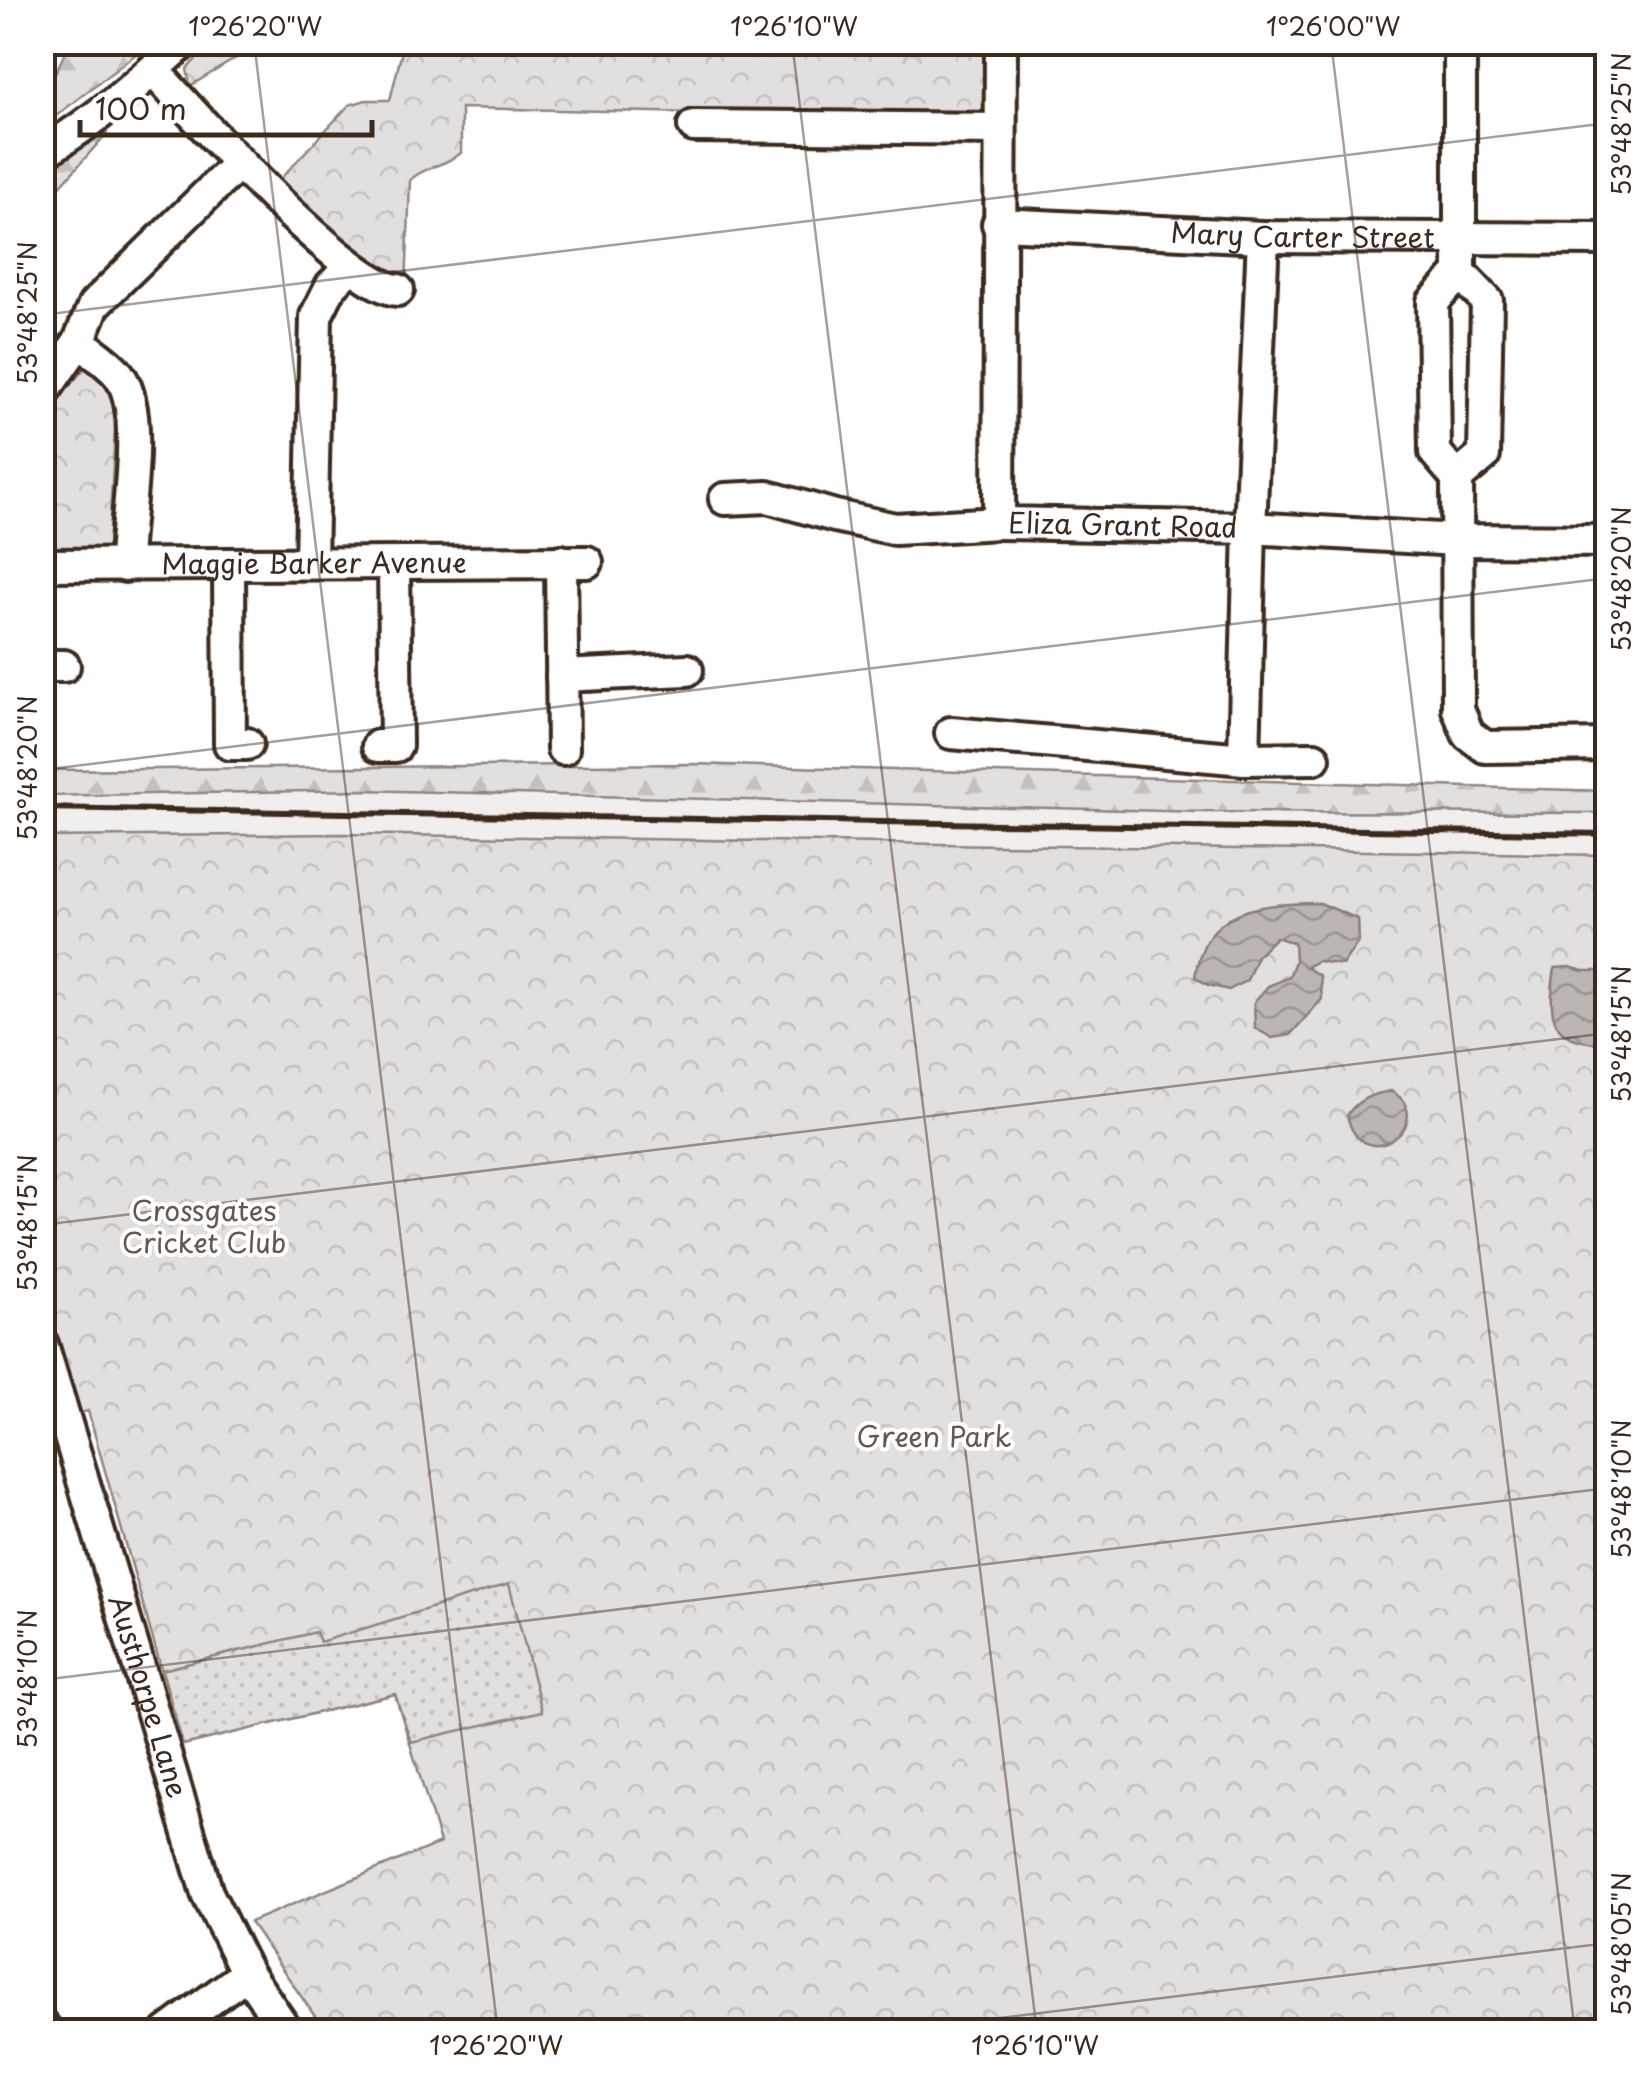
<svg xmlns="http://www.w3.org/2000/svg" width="1650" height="2074" viewBox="0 0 1650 2074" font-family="'Playpen Sans',sans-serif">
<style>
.built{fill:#f1efee}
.forest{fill:url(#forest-firs);stroke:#8e857e;stroke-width:2.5}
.park{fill:url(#park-crowns);stroke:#8e857e;stroke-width:2.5}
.garden{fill:url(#garden-dots);stroke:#8e857e;stroke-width:2.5}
.water{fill:url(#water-waves);stroke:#887e77;stroke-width:2.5}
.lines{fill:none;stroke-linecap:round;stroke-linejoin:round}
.minor-casing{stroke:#3b2a1e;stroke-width:38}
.minor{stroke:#fff;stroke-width:30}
.rail{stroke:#3b2a1e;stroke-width:6}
.ticks{fill:none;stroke:#3b2a1e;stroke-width:2.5;stroke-opacity:0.45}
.labels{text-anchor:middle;stroke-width:8;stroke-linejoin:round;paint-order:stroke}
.street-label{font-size:28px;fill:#3b2a1e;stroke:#fff}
.park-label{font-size:28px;fill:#65584e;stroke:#fff}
.neatline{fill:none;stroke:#3b2a1e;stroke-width:4}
.ticks-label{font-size:25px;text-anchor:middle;fill:#3b2a1e}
</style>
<defs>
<pattern id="forest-firs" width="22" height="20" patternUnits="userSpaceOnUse" patternTransform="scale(2.5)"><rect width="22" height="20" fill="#e2e0de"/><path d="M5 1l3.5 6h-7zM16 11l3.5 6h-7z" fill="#c3c0be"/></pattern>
<pattern id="park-crowns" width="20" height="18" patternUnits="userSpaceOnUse" patternTransform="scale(2.5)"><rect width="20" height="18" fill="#e2e0de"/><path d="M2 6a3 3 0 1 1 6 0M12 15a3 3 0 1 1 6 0" fill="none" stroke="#c3c0be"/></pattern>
<pattern id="garden-dots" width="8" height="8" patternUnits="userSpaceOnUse" patternTransform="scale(2.5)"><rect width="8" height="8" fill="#e2e0de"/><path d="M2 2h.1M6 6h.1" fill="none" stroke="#c3c0be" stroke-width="1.8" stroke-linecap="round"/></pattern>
<pattern id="water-waves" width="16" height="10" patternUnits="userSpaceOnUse" patternTransform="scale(2.5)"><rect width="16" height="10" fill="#bcb6b3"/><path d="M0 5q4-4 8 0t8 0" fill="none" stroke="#9a9491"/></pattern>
</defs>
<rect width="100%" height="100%" fill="#fff"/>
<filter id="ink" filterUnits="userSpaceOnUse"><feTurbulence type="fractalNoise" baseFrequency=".01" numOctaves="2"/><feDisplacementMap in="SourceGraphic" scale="20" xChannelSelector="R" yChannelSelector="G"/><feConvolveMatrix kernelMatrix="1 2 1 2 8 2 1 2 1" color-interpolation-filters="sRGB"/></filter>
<g filter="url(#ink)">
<path class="built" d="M361,790l842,22 404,1 1,42 -1267,-21 -298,3 -1,-41z"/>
<g class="forest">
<path d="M70,43h80l-107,83v-29z"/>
<path d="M103,129l4,4 -64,73v-39z"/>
<path d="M694,764l913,27v22l-404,-1 -842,-22 -319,6 1,-26z"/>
</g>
<g class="park">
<path d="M211,43v-1l50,1 -71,43 -3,-17z"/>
<path d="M404,43h592l-11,76 -524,-11v45c-16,13 -36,13 -51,27l-4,110 -137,-99 80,-86 17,-5h24z"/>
<path d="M85,368l27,20 4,22 -8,145h-65l-1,-138z"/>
<path d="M341,834l1266,21v1176h-1282l-75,-109 190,-79 -45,-149 -212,51 -95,-334 -24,6 -21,-73 -1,-507z"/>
</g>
<path class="garden" d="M509,1584l33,127 -131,31 -16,-48 -212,51 -21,-75 154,-38 4,10z"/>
<g class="water">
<path d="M1320,903l38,16 1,22 -17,24 -24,-4 -12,6 14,9 2,23 -32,36 -18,3 -17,-10 -1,-26 14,-16 21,-9 6,-16 -1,-18 -18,-6 -19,19 -10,24 -18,10 -21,-5 -13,-8c9,-72 67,-73 125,-74z"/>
<path d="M1570,967l13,4h24v73c-57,-2 -60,-25 -52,-76z"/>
<path d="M1391,1091c51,29 -29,91 -44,24 11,-16 25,-21 44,-24z"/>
</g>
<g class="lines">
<defs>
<g id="minor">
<path id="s1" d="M1001,42l-2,481 251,5 207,12 151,1"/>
<path d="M1460,42v231l-27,29 2,150 22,26 1,231 10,25 17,13 123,-2"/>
<path d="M153,70c39,43 195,217 245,220"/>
<path d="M694,126l306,3"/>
<path d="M42,153c52,-31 97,-70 142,-111"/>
<path id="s2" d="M998,224l265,13 345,2"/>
<path d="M1263,237l-13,291 -6,231 70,-1"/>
<path d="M79,341c12,11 33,23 42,37 25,40 4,140 4,188"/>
<path d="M42,394l37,-53 15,-36 144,-141"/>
<path d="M1457,478l27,-23 3,-154 -27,-28"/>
<path d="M725,499l43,-2 67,19 60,13 104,-6"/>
<path d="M561,561l2,188"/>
<path d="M311,563l5,-247 15,-30 20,-20"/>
<path id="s3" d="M42,565l545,-3"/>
<path d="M229,566l1,178h17"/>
<path d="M42,666h22"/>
<path d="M562,676l125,-6"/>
<path d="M951,733l293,26"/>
<path d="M378,746h18l-2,-182"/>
<path id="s4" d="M42,1344l165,549 40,80 40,59"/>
<path d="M42,2025l5,7"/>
<path d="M167,2032l80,-59"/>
</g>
</defs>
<use href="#minor" class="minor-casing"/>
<use href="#minor" class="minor"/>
<path class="rail" d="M42,808l1566,26"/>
</g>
</g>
<path class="ticks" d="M254,42l244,1990M792,42l245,1990M1331,42l244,1990M42,315l1566,-192M42,770l1566,-192M42,1225l1566,-192M42,1680l1566,-192M886,2032l722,-89"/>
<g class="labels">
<g class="street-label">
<text dy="10" stroke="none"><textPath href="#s2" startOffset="305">Mary Carter Street</textPath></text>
<text dy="10" stroke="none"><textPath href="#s1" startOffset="605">Eliza Grant Road</textPath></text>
<text dy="10" stroke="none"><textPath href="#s3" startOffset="272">Maggie Barker Avenue</textPath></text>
<text dy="10" stroke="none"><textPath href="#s4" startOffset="368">Austhorpe Lane</textPath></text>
</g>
<g class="park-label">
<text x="204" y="1221">Crossgates<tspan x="204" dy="32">Cricket Club</tspan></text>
<text x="934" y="1447">Green Park</text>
</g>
</g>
<rect width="1650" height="2074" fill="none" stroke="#fff" stroke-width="110"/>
<path d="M80 120v15h292v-15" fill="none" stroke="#3b2a1e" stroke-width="5"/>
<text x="95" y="120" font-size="30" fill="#3b2a1e" stroke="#ffffff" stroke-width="8" paint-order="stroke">100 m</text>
<rect x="55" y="55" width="1540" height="1964" class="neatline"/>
<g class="ticks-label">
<text x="255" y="36">1°26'20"W</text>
<text x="794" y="36">1°26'10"W</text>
<text x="1333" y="36">1°26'00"W</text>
<text transform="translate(1622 124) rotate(-90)" y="9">53°48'25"N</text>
<text transform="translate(28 313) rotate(-90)" y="9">53°48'25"N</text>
<text transform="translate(1622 579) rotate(-90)" y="9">53°48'20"N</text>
<text transform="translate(28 768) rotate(-90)" y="9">53°48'20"N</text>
<text transform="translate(1622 1034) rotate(-90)" y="9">53°48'15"N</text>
<text transform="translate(28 1223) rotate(-90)" y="9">53°48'15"N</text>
<text transform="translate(1622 1489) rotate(-90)" y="9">53°48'10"N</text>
<text transform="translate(28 1679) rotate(-90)" y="9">53°48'10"N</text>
<text transform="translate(1622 1944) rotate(-90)" y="9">53°48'05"N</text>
<text x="496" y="2055">1°26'20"W</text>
<text x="1035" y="2055">1°26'10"W</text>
</g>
</svg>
